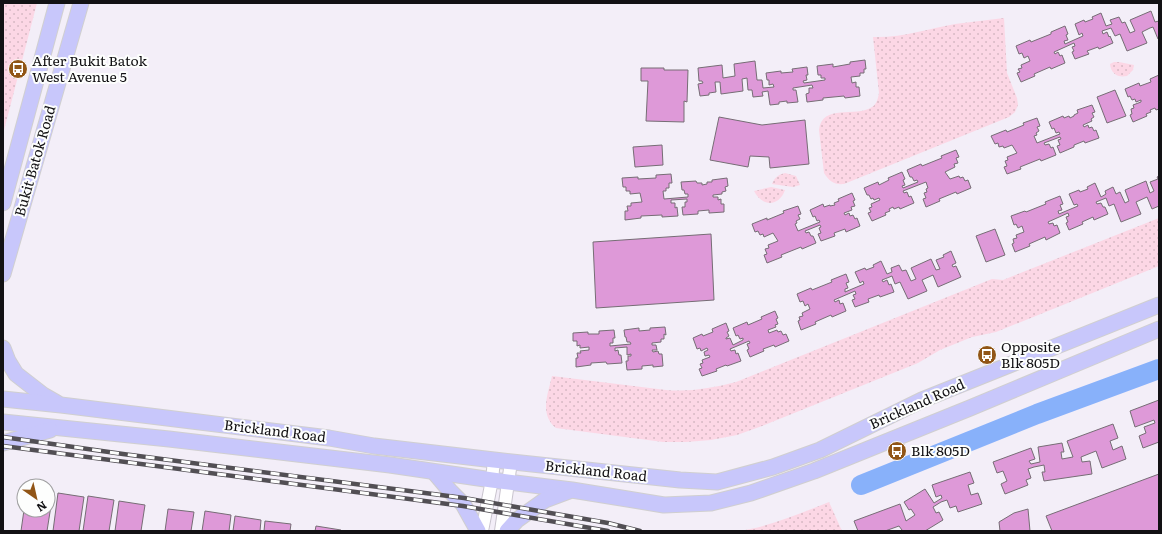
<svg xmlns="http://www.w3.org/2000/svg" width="1162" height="534" viewBox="0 0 1162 534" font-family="Literata,serif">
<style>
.park{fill:url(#park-dots)}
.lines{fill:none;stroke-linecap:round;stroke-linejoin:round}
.river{stroke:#88b1fa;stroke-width:20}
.building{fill:#de99d8;stroke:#766d75}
.minor-casing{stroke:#c9c4ce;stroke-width:14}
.major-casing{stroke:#d0cfd0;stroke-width:17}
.minor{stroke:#fff;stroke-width:12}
.major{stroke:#c8c7fb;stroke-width:15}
.rail-casing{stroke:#524f54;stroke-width:4.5}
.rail{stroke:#fdfefd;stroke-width:3;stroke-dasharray:9;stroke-linecap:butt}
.labels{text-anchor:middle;stroke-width:4;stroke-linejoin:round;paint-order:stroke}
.poi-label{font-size:14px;fill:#121114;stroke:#fdfefd;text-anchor:start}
.street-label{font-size:14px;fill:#121114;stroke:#fdfefd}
</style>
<defs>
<pattern id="park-dots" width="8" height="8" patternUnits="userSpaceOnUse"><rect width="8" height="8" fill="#fcd7e5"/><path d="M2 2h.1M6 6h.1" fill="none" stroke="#d7b8c4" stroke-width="1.8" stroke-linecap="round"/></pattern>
</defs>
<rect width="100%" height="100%" fill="#f3eef8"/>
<g class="park">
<path d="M3,3h34l-34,131z"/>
<path d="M1004,18l3,55 10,25 1,7 -3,7 -6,5 -165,67c-10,1 -15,-3 -20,-11l-5,-43c3,-27 37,-12 53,-23 5,-3 6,-9 7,-14l-6,-56c29,1 54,-8 82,-13 16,-2 33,-4 49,-6z"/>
<path d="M1114,62h5l15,3 -1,5 -6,6c-9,2 -16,-2 -17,-12z"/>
<path d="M785,173l11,3 4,9 -7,2 -21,-3c3,-7 6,-9 13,-11z"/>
<path d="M771,187l14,3c-6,17 -23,17 -31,1z"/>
<path d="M1159,218v48l-163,66 -24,5 -32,13 -22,13 -156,63 -25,9 -26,5 -25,2h-23l-107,-14c-17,-14 -8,-34 -4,-52l114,14c24,2 47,-2 70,-8l251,-101 5,-2 11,1z"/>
<path d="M829,502l13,29h-103c30,-4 62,-18 90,-29z"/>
</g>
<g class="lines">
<path class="river" d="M861,485l176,-71 122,-45"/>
</g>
<g class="building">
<path d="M1151,11l4,11 4,-1v17l-1,1 -5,-12 -3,1 -8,4 5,11 -20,8 -7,-17 -5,2 -4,-8 -9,3 1,3 4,-2 2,5 1,-1 3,7 -14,6 -1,-2 -11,4 2,3 -14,5 -3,-7 2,-1 -2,-4 3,-1 -1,-3 -20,9 1,2 3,-2 2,4 2,-1 3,8 -14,6 -1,-2 -16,7 1,2 -14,6 -4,-9 3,-1 -2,-3 4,-1 -1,-3 9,-4 -2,-5 -4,2 -2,-5 -3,1 -3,-8 14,-6 1,2 20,-8v-2l14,-6 3,8 -2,1 2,5 -4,1 1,3 18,-8 -1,-3 -3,2 -4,-11 9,-4 1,2 8,-3 -1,-2 9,-4 5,13 6,-2 -2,-4 9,-3 3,6 3,-1 5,11 5,-2 -5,-11z"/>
<path d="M865,60l1,9h-2v4h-4v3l-9,1 1,6 4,-1v5h3l1,9 -15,2 -1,-2 -21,2v2l-16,2 -1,-8 3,-1v-5h4l-1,-3 -19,3v2h3l2,12 -11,1v-2l-8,1v2l-9,1 -2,-14 -6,1 1,4 -10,1 -1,-7h-4l-1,-12 -5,1 1,12 -22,3 -1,-12h-5l1,10 -7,1v2l-9,1 -2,-12 5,-1 -1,-2h-3l-1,-13 24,-3 1,13 12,-2 -1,-12 21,-3 2,19h5l1,8 11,-1 -1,-3 -4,1v-5h-2l-1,-7 15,-2v2l12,-1 -1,-3 15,-2 1,8h-2l1,5 -4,1 1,2 21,-3v-2h-4v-3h-3l-1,-9 16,-2v3l17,-3v-2z"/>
<path d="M641,68h23v2h24l-1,32 -3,-1v21l-38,-1 2,-40h-7z"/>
<path d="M1159,75v34l-3,1 -1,-2 -5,2 1,2 -5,2 1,2 -14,6 -3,-7 2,-1 -1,-5 3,-1 -1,-3 8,-3v-2l-5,2 -1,-3 -3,1 -2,-4 -2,1 -3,-8 14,-6 1,3 11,-4 -1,-3z"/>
<path d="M1115,90l11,26 -19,7 -10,-26z"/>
<path d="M1092,105l3,7 -3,1 2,4 -3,2 1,2 -9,4 1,2 4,-2 1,3 3,-1 2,4 2,-1 3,8 -14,5 -1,-2 -10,4v2l-14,6 -3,-7 3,-1 -2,-5 3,-1 -1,-2 -16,6 1,2 4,-1 2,4 2,-1 3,8 -15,6 -1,-2 -20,8 1,2 -14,5 -3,-7 3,-1 -2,-5 3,-1 -1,-3 10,-4 -5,-8 -8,3 -1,-2 -4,1 -1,-4 -3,1 -4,-8 15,-6 1,2 17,-7 -1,-2 14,-5 3,8 -3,1 2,4 -3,2 1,2 -3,1 3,7 23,-9 -1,-2 -3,1 -2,-5 -2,1 -3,-7 14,-6 1,2 5,-2 1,2 4,-2v-1l4,-2 -1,-3z"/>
<path d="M719,117l43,8 43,-5 4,44 -39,4 -1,-11 -19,-1 -2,11 -38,-7z"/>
<path d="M662,145l1,20 -28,2 -2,-20z"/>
<path d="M956,150l3,7 -3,1 2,5 -4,1 1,3 -10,5 5,7 9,-3 1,2 3,-1 2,4 3,-1 3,8 -14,6 -1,-2 -17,7 1,2 -14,6 -3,-8 3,-1 -2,-5 3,-1 -1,-3 2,-1 -2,-6 -23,9 1,2 3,-1 2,5 2,-1 3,7 -14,6 -1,-2 -5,2 -1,-2 -4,2 1,2 -5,2 1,2 -14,6 -4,-8 3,-1 -2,-4 3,-1 -1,-3 9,-4 -1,-2 -5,2 -1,-2 -2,1 -2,-4h-2l-3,-7 14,-6 1,3 10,-5 -1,-2 14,-6 3,7 -2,1 2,5 -3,1 1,2 15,-6 -1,-2 -3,1 -2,-4h-2l-3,-7 14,-6 1,2 20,-8 -1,-2z"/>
<path d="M671,174l1,9h-3v5h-3v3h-3l1,8 24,-2v-3h-3l-1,-4h-2l-1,-8 15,-1 1,2h5v2l5,-1v-2h5v-2l15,-2 1,8 -3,1 1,4 -4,1v2l-9,1v2h5v3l3,-1v5h3v8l-15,1v-3l-11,1v3l-15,1 -1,-8h3v-5h2v-3l-16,1v3h4v5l2,-1 1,9 -16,1v-2l-21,1v2l-16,2v-9h3l-1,-5h4v-3l11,-1 -2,-9 -10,1v-3h-4v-4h-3l-1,-9 16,-1v2l18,-1v-3z"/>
<path d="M1159,176v30l-7,3 -5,-12 -11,5 5,12 -20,8 -7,-18 -5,2 -3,-8 -10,4 1,2 4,-1 2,4h2l3,7 -14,6 -1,-3 -11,5 1,2 -14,6 -3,-7 2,-1 -2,-5 3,-1 -1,-3 -20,9 1,2 4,-1 1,3 3,-1 3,8 -14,7 -1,-3 -16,7 1,2 -15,6 -3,-8 2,-1 -1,-4 4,-1 -1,-3 8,-3 -2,-6 -4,2 -2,-4 -2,1 -3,-9 14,-5 1,1 20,-8 -1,-2 15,-6 3,8 -3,1 2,5 -4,1 1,3 19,-8 -1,-2 -3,1 -5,-11 10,-4 1,2 8,-3 -1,-2 8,-4 6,14 5,-3 -1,-3 8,-4 3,7 4,-2 5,11 4,-2 -4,-11 21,-9 4,12 4,-2 -4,-9 8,-3 -1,-2z"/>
<path d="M852,193l3,7 -2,1 2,5 -4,1 1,3 -8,3 1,2 4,-2 1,3 3,-1 2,4 2,-1 3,8 -14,6 -1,-3 -11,4 1,3 -14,5 -3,-7 3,-1 -2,-5 2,-1 -1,-2 -15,6 1,2 3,-1 2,4h2l3,7 -14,6 -1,-2 -20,8 1,2 -15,6 -3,-8 3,-1 -2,-5 4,-1 -1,-3 10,-4 -5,-8 -9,4 -1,-3 -3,1 -2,-4 -3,1 -3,-8 15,-6v2l17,-7 -1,-2 15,-5 3,8 -3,1 2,4 -4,2 1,2 -2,1 3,7 22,-9 -1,-2 -2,1 -2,-5 -2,1 -3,-7 13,-6 1,3 6,-2v1l5,-1 -1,-2 5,-2 -1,-2z"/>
<path d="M995,229l10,26 -19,7 -10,-26z"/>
<path d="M711,234l3,66 -118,8 -3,-66z"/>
<path d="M951,251l5,12 -4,2 1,2 3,-1 5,11 -23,10 -5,-12 -11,5 5,11 -19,8 -8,-17 -5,2 -3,-8 -10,4 1,2 4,-2 2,5 2,-1 3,8 -14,5 -1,-2 -11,4 1,3 -14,5 -3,-7 3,-1 -2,-4 3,-1 -1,-3 -21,9 1,2 4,-2 1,4 3,-1 3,8 -14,6 -1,-2 -16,7 1,2 -15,6 -3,-9 2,-1 -1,-3 4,-1 -1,-3 8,-4 -2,-5 -3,2 -2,-5 -3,1 -3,-8 14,-6 1,2 20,-8 -1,-2 15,-6 3,8 -3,1 2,5 -3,1v3l19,-8 -1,-3 -3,2 -5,-11 10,-4 1,2 8,-3 -1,-2 8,-4 6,13 5,-2 -1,-4 8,-3 3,6 4,-1 5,11 5,-2 -5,-11 20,-9 5,11 4,-1 -4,-9 8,-3 -1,-2z"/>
<path d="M775,311l3,7 -2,1 2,5 -3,1 1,2 -8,3 1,3 8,-3 1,2 3,-1 2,4 3,-1 3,7 -14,6 -1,-2 -11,4 1,2 -14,6 -3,-7 2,-1 -2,-5 3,-1 -1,-2 -19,8 1,2 4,-1 1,4 2,-1 3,8 -14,5 -1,-1 -10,4 1,2 -15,5 -3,-7 3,-1 -2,-4 3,-1 -1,-3 8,-3 -1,-2 -4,1 -1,-4 4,-2 -1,-2 -6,3 -1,-3 -3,1 -4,-11 9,-4 1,2 10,-4 -1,-3 14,-6 3,8 -2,1 2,4 -3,2v1l4,-1 3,7 10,-5v-2l-3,1 -2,-4 -2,1 -3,-8 14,-6 1,3 14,-6 -1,-2z"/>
<path d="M665,327l1,8 -2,-1v5h-3v3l-9,1v2h4l1,5h-5l1,2 5,-1 1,3h3l1,12 -10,1v-2l-11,1v3l-15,1 -1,-9h2v-5h3v-2l-4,1v-8l-12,1v3l3,-1 1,5h2l1,8 -15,1 -1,-2 -15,1v2l-15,2v-9h2l-1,-5h4l-1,-2 9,-1v-3l-9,1v-3l-3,1v-5h-4v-8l15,-1v2h11v-3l15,-1 1,8h-2v5h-3v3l21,-2 -1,-2h-3l-1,-5h-1l-1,-7 15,-2v3l11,-1v-2z"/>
<path d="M1159,400v42l-16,6 -4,-12 7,-3 -2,-6 11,-4 -1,-3 -19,7 -5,-16z"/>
<path d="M1113,424l5,14 -8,3 3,9 9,-4 4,13 -24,9 -6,-17 -15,6 1,5 8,-1 2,13 -48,7 -2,-9h3l-1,-7 -10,2 -6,2 3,9 -5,2 2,5 -23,9 -4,-10 6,-3 -4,-10 -6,2 -4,-11 38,-14 4,11 -6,2 2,3 9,-2 -2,-15 24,-4 2,9h-3l1,7 11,-2 -6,-16z"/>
<path d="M970,472l4,11 -6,2 3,10 7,-2 4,11 -24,8 -2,-6 -6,2 -3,-8 -6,2 -8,5 3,6 3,-1 4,8 -18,11h-24l1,-1 -3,-4 -14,5h-27l-4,-10 46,-17 6,17 9,-6 -4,-6 -2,1 -5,-8 21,-13 9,14 8,-5 -1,-3 -5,2 -4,-12z"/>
<path d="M1159,474v57h-107l-6,-15z"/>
<path d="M48,492l5,1 -6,38h-26l3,-21h24z"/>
<path d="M58,493l26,4 -5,34h-26z"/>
<path d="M88,496l26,4 -5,31h-26z"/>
<path d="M119,501l26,4 -4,26h-26z"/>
<path d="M168,509l26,3 -3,19h-26z"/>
<path d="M1028,509l2,22h-30l-1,-9 15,-9z"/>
<path d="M205,511l26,4 -2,16h-27z"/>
<path d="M235,516l26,4 -1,11h-27z"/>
<path d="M265,521l26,3 -1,7h-26z"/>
<path d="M316,526l25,4v1h-26z"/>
</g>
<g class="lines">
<defs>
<g id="minor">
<path d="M482,531l10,-51 2,-20"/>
<path d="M501,531l10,-69"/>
</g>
<g id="major">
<path d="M3,203l54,-200"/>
<path d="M3,274l78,-271"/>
<path d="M3,348l5,13 8,13 27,21 14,8"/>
<path d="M3,399l58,6 268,33 45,8 120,14 186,20 37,2 56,-15 47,-17 102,-50 237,-95"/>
<path d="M3,422l166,17 221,26 102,15 80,10 92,15 47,-2 40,-10 63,-22 156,-63 189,-79"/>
<path d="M3,443l47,-13"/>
<path d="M434,472l16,19 13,13 15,27"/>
<path d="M507,531l10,-11 28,-20 24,-9"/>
</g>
</defs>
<use href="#minor" class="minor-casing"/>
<use href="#major" class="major-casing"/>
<use href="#minor" class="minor"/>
<use href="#major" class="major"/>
<defs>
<g id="rail">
<path d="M3,437l120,17 341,44 144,25 32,8"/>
<path d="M3,446l460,60 145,25"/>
</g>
</defs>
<use href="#rail" class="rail-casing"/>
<use href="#rail" class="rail"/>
</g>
<defs>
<symbol id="bus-disc" viewBox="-11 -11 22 22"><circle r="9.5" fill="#915516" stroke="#fdfefd"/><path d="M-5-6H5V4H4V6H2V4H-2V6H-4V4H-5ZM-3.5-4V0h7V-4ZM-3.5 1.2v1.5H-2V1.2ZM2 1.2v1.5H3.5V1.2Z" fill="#fff"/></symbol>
</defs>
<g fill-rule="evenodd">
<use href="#bus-disc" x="7" y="58" width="22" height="22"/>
<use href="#bus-disc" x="976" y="344" width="22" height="22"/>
<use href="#bus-disc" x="886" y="440" width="22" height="22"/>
</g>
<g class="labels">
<g class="poi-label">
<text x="32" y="66">After Bukit Batok<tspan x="32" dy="16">West Avenue 5</tspan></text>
<text x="1001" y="352">Opposite<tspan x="1001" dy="16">Blk 805D</tspan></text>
<text x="911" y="456">Blk 805D</text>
</g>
<g class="street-label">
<text transform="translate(35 161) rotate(-74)" y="5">Bukit Batok Road</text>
<text transform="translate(917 404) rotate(-24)" y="5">Brickland Road</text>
<text transform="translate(275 431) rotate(7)" y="5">Brickland Road</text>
<text transform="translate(596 471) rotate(6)" y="5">Brickland Road</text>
</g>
</g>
<rect width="1162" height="534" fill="none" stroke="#121114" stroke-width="8"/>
<g transform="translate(36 498) rotate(146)"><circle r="19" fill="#fdfefd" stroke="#9f9fa0"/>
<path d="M0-3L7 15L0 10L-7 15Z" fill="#915516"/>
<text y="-6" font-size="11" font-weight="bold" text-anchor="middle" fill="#121114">N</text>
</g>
</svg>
